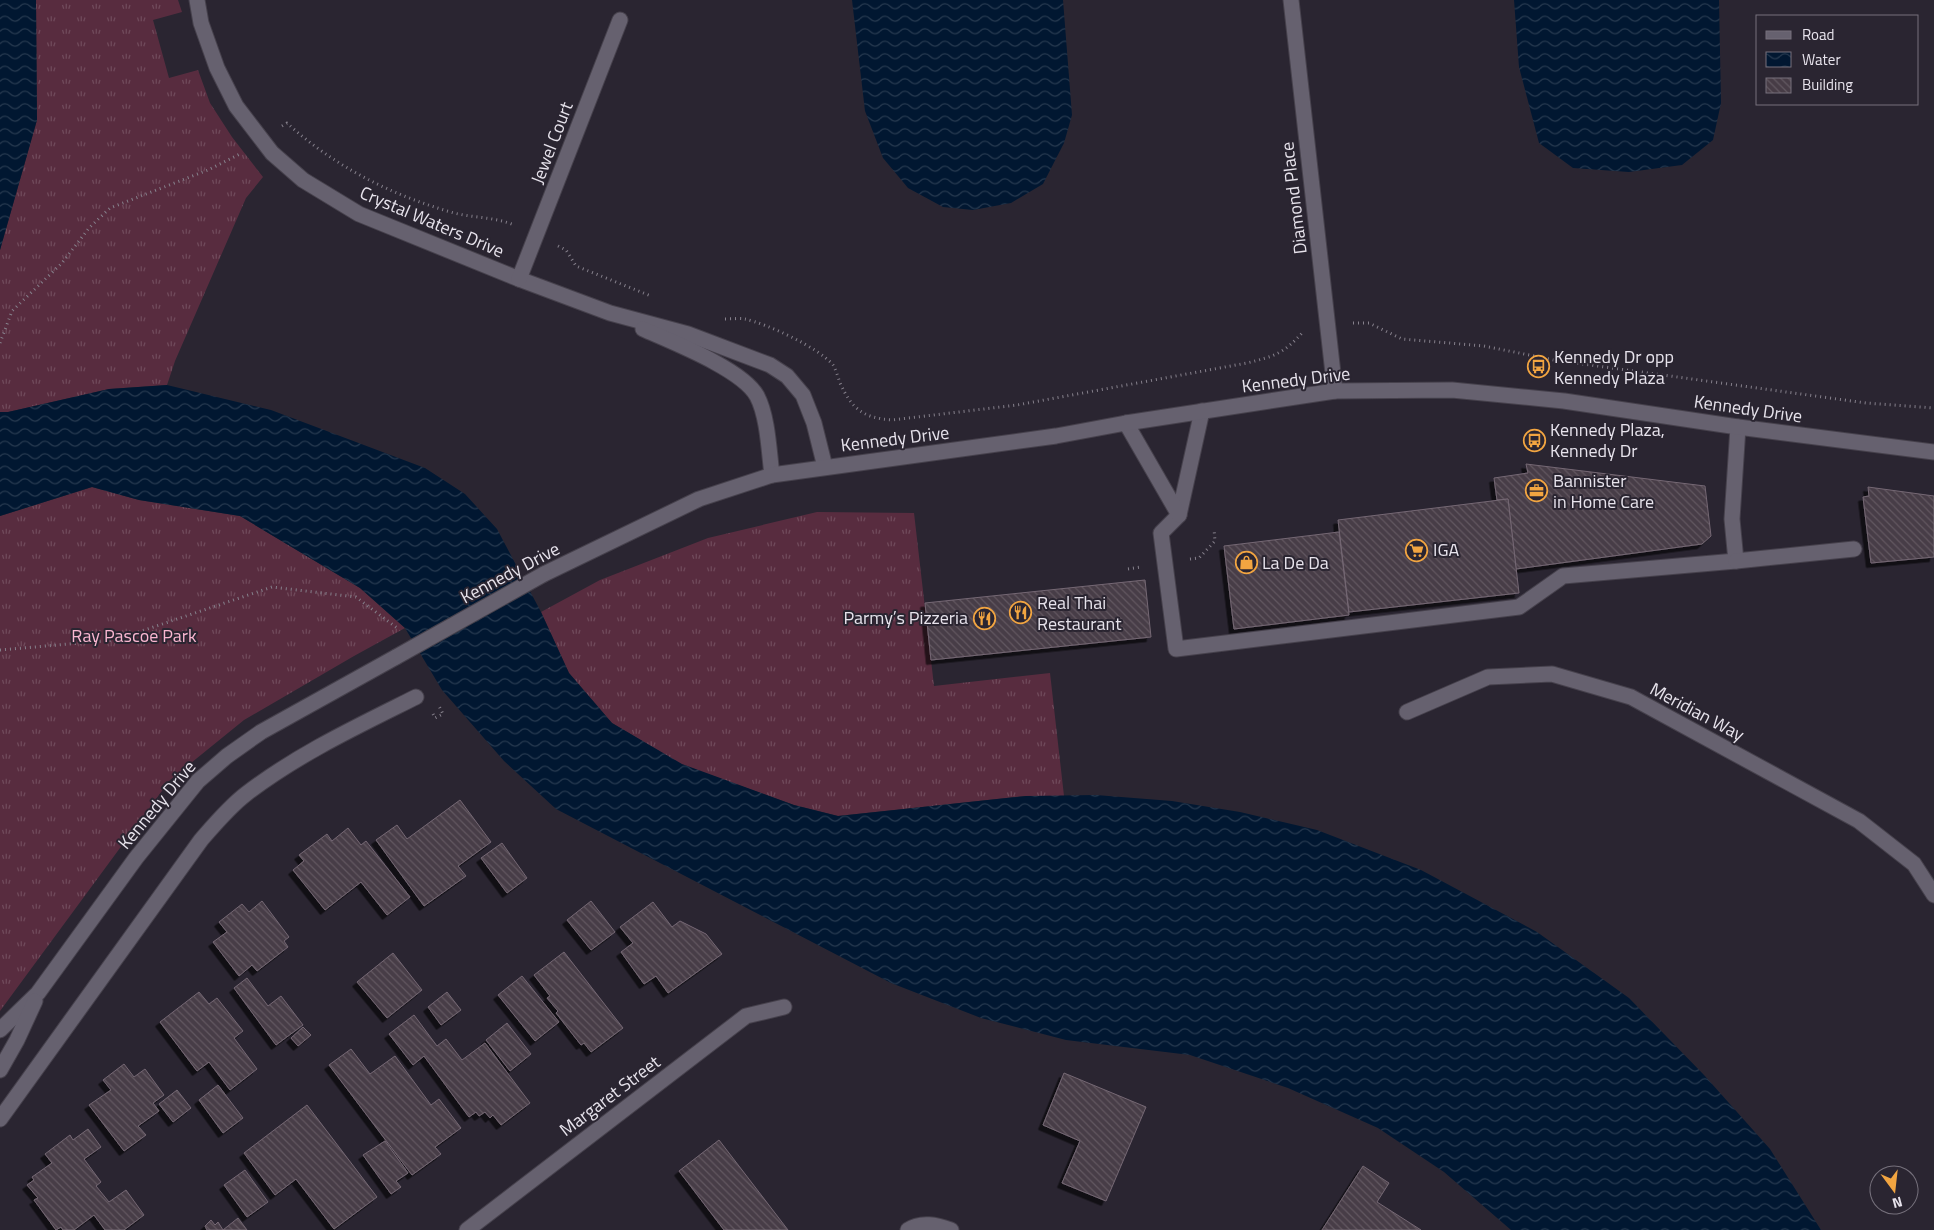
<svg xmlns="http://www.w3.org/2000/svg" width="1934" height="1230" viewBox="0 0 1934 1230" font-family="'Titillium Web',sans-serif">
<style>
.grass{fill:url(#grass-tufts)}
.water{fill:url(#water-waves)}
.building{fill:url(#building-back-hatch);stroke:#756874;filter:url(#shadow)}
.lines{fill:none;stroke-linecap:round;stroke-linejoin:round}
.minor-casing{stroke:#46414c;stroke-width:17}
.path{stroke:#86818c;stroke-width:3;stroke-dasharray:1 4;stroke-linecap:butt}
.minor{stroke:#66616f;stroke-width:15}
.minor-bridge-casing{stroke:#46414c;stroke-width:17;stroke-linecap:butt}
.minor-bridge{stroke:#66616f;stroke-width:15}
.labels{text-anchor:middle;stroke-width:4;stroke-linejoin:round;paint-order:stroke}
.street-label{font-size:18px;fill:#e7e3ec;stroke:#2a2531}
.poi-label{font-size:18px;fill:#e7e3ec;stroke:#2a2531;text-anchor:start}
.park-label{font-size:18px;fill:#fab7d1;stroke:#2a2531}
</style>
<defs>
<pattern id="grass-tufts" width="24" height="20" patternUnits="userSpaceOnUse" patternTransform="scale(1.25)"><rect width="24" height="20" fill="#582c3f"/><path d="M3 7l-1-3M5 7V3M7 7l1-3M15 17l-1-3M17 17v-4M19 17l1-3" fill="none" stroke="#704a5b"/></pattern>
<pattern id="water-waves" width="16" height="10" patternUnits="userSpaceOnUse" patternTransform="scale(1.25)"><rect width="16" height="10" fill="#011731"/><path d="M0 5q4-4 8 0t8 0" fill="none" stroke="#26394f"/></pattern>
<pattern id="building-back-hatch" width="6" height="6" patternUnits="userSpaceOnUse" patternTransform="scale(1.25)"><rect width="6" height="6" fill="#473c46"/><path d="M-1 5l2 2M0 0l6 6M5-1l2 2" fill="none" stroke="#625861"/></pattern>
<filter id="shadow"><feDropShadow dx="-4.5" dy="4.5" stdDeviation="0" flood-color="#0009"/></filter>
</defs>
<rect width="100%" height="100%" fill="#2a2531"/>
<g class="grass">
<path d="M36,0h142l4,12 -29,8 16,58 29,-8 12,33 22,34 31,40 -17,21 -71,163 -8,24 -58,4 -101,23h-8v-162l37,-130z"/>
<path d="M92,487l47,13 101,16 120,72 45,40 -51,28 -110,64 -74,60 -170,231v-495z"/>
<path d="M817,512l97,1 20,173 116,-13 14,123h-38l-188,20 -44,-11 -112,-40 -70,-42 -43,-50 -28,-61 59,-32 108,-42z"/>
</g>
<g class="water">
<path d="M0,0h36l1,120 -37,130z"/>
<path d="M852,0h211l9,115 -8,28 -21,41 -32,19 -38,7 -30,-3 -35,-19 -25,-30 -18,-47z"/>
<path d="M1514,0h205l2,103 -8,37 -31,25 -53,7 -56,-4 -34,-25 -20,-76z"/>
<path d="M167,385l104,25 154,58 40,26 32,35 44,83 28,61 43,50 70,41 112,41 44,11 188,-20 70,-1 76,6 68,11 77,18 104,40 116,62 92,66 75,77 66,74 51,81h-310l-67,-58 -66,-44 -90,-40 -98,-33 -124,-15 -85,-22 -90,-35 -335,-174 -52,-48 -62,-71 -37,-62 -45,-40 -120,-72 -101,-16 -47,-13 -92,29v-104h8l101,-23z"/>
</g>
<g class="building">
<path d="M1526,464l179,22 6,50 -9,8 -186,25 -8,-70 -11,1 -3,-22 34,-5z"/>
<path d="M1868,487l66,9v61l-63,6 -8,-66 6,-1z"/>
<path d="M1508,499l11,94 -170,19 -11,-92z"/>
<path d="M1339,532l10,83 -115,14 -10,-83z"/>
<path d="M1145,580l6,57 -220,23 -6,-57z"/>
<path d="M460,800l31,42 -33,24 8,10 -42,30 -48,-66 21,-15 10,14z"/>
<path d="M348,828l13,17 5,-4 44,56 -23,18 -26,-33 -36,28 -32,-40 11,-9 -5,-6 28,-21 5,7z"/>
<path d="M502,843l25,35 -20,15 -26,-35z"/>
<path d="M262,901l27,36 -5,4 4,6 -31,24 -5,-6 -13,11 -26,-34 14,-10 -8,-10 23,-18 7,8z"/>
<path d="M591,901l24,31 -24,18 -24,-30z"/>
<path d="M653,902l19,25 8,-6 26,13 16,20 -54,39 -12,-17 -12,8 -23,-32 12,-9 -13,-16z"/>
<path d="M564,952l59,76 -32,24 -7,-9 -3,2 -25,-32 2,-2 -11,-13 3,-2 -16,-21z"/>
<path d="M393,953l29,37 -35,28 -30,-36z"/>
<path d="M522,976l37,46 -24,19 -37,-46z"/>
<path d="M247,978l21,28 13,-10 22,29 -27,20 -42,-57z"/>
<path d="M199,992l10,12 8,-6 26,33 -9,7 23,31 -27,21 -21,-28 -12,9 -37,-49z"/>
<path d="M447,992l14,18 -20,15 -13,-18z"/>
<path d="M414,1015l23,31 9,-7 16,21 23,-17 45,60 -29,22 -8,-10 -3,3 -5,-6 -6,4 -3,-4 -7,5 -45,-61 -11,9 -24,-31z"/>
<path d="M507,1023l24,31 -21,17 -24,-31z"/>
<path d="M303,1027l8,8 -13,11 -7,-8z"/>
<path d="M351,1049l19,25 25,-18 36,49 8,-6 22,29 -26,19 6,7 -29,21 -83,-110z"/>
<path d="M124,1064l10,13 11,-8 19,26 -11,8 6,8 -21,15 8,9 -22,16 -35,-46 22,-15 -8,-10z"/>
<path d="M1064,1073l82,34 -40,94 -44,-18 18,-42 -37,-16z"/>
<path d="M218,1085l25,33 -20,15 -24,-33z"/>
<path d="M177,1090l14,18 -18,14 -14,-18z"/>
<path d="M307,1105l70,92 -43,32 -38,-50 -21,16 -31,-42z"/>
<path d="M88,1129l13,18 -17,12 17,23 -5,4 13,16 17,-12 18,25 -20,15h-19l-11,-15 -20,15h-11l-2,-3 -5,3 -22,-30 4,-2 -11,-13 7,-5 -2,-3 20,-14 -7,-9 25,-19 3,5z"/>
<path d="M719,1140l69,90h-64l-45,-59z"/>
<path d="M385,1141l23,32 -12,8 5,6 -10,7 -28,-39z"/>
<path d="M1363,1166l26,17 -12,19 44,28h-99z"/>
<path d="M245,1170l23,32 -21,15 -23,-32z"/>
<path d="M238,1218l9,12h-40l-2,-4 6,-6 4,5 3,-3 5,8z"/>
</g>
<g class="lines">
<defs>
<g id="minor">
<path d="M197,0l4,23 16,45 19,38 36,47 31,27 56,34 160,65 91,34 78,21 82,31 17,11 16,19 11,28 11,44"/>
<path d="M1291,0l44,391"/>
<path d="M519,279l101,-259"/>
<path d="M643,329c29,13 99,40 114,67 11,21 12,56 15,79"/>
<path d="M1202,411l-23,104 -18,18 15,116 343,-42 44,-31 173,-15 -4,-42 6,-92"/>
<path d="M1126,423l53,92"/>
<path d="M1736,561l118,-12"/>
<path d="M544,574l155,-75 73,-24 284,-39 70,-13 209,-32 117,-1 112,11 174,26 196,25"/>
<path d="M1407,712l81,-35 64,-3 79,23 228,124 55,43 20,31"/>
<path d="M0,1030l38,-37 98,-135 62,-77 29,-25 34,-24 135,-75"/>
<path d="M0,1070l17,-30 18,-39"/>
<path d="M0,1119l201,-279c14,-16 28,-33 45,-46 52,-40 112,-68 170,-97"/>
<path d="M467,1230l279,-214 38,-9"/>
<path d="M908,1230c13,-9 29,-5 43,0"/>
</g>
</defs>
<use href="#minor" class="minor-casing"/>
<g class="path">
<path d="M282,126l5,-3c48,44 104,72 167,90 20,5 41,4 60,12"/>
<path d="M558,246l8,4 10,16 75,30"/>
<path d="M725,319c7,0 14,-1 20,0 22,5 73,28 88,46 3,5 5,12 7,18 12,26 23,35 52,37l125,-15 230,-42c28,-7 36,-9 56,-31"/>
<path d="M1353,323h16l33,16 82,7 70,14 312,43 68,5"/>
<path d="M0,343l12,-32 50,-48 27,-35 21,-20 98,-38 34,-17"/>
<path d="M1190,559l9,-1 16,-17 -1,-12"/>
<path d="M1128,569l13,-2"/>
<path d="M0,650l115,-10 157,-53 84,10 41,31"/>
<path d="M433,714l2,4 8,-4 -4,-8"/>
</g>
<use href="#minor" class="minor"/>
<defs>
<path id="minor-bridge" d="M396,657l148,-83"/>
</defs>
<use href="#minor-bridge" class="minor-bridge-casing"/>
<use href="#minor-bridge" class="minor-bridge"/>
</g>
<defs>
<symbol id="bus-ring" viewBox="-11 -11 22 22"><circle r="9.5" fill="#2a2531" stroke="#f2a541" stroke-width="1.5"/><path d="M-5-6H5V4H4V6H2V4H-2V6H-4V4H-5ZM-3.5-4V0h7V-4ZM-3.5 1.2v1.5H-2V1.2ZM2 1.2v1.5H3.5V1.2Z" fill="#f2a541"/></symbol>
<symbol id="office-ring" viewBox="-11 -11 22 22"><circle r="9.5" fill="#2a2531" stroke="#f2a541" stroke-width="1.5"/><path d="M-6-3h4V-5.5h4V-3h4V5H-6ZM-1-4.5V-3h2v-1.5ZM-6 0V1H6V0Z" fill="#f2a541"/></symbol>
<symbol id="supermarket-ring" viewBox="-11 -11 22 22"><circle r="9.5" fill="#2a2531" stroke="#f2a541" stroke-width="1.5"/><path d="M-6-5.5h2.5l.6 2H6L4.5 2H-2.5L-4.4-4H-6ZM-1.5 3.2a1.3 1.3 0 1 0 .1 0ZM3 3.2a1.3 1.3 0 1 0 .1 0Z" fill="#f2a541"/></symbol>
<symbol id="shop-ring" viewBox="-11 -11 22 22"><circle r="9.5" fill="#2a2531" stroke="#f2a541" stroke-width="1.5"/><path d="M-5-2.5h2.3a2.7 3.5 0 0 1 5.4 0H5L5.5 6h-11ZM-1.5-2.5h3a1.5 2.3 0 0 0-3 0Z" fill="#f2a541"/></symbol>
<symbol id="restaurant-ring" viewBox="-11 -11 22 22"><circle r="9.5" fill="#2a2531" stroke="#f2a541" stroke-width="1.5"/><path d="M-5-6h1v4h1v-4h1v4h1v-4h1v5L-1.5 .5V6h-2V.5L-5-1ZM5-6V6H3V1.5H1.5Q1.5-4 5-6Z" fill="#f2a541"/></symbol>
</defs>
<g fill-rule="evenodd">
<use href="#bus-ring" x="1526" y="354" width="25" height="25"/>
<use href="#bus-ring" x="1522" y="428" width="25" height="25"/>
<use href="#office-ring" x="1524" y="478" width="25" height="25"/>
<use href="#supermarket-ring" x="1404" y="538" width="25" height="25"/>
<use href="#shop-ring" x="1234" y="550" width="25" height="25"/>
<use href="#restaurant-ring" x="1008" y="600" width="25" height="25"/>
<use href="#restaurant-ring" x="972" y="606" width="25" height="25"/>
</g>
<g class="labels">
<g class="street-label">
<text transform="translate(552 143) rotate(-69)" y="6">Jewel Court</text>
<text transform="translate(1294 198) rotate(-97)" y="6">Diamond Place</text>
<text transform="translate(432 222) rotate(23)" y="6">Crystal Waters Drive</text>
<text transform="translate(1296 380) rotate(-7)" y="6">Kennedy Drive</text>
<text transform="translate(1748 409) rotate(8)" y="6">Kennedy Drive</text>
<text transform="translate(895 439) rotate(-7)" y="6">Kennedy Drive</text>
<text transform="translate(510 573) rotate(-28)" y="6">Kennedy Drive</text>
<text transform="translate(1697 712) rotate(28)" y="6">Meridian Way</text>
<text transform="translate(157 805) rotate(-50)" y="6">Kennedy Drive</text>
<text transform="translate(610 1096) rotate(-37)" y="6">Margaret Street</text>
</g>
<g class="poi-label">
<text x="1554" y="363">Kennedy Dr opp<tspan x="1554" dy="21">Kennedy Plaza</tspan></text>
<text x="1550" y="436">Kennedy Plaza,<tspan x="1550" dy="21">Kennedy Dr</tspan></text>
<text x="1553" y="487">Bannister<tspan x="1553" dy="21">in Home Care</tspan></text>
<text x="1433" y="556">IGA</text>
<text x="1262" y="569">La De Da</text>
<text x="1037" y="609">Real Thai<tspan x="1037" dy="21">Restaurant</tspan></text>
<text x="968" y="624" text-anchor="end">Parmy’s Pizzeria</text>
</g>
<g class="park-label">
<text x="134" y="642">Ray Pascoe Park</text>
</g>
</g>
<rect x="1756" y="15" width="162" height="90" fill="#2a2531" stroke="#76717c"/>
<rect x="1766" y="31" width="25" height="8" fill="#66616f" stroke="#76717c"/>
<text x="1802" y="40" font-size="15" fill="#e7e3ec">Road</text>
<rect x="1766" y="52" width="25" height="15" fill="url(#water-waves)" stroke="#76717c"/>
<text x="1802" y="65" font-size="15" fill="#e7e3ec">Water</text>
<rect x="1766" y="78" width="25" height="15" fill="url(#building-back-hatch)" stroke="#76717c"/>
<text x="1802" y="90" font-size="15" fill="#e7e3ec">Building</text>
<g transform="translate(1894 1190) rotate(165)"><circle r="24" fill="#2a2531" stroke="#76717c"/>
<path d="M0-4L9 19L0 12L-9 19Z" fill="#f2a541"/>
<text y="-8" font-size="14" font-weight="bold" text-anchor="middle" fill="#e7e3ec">N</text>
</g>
</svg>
